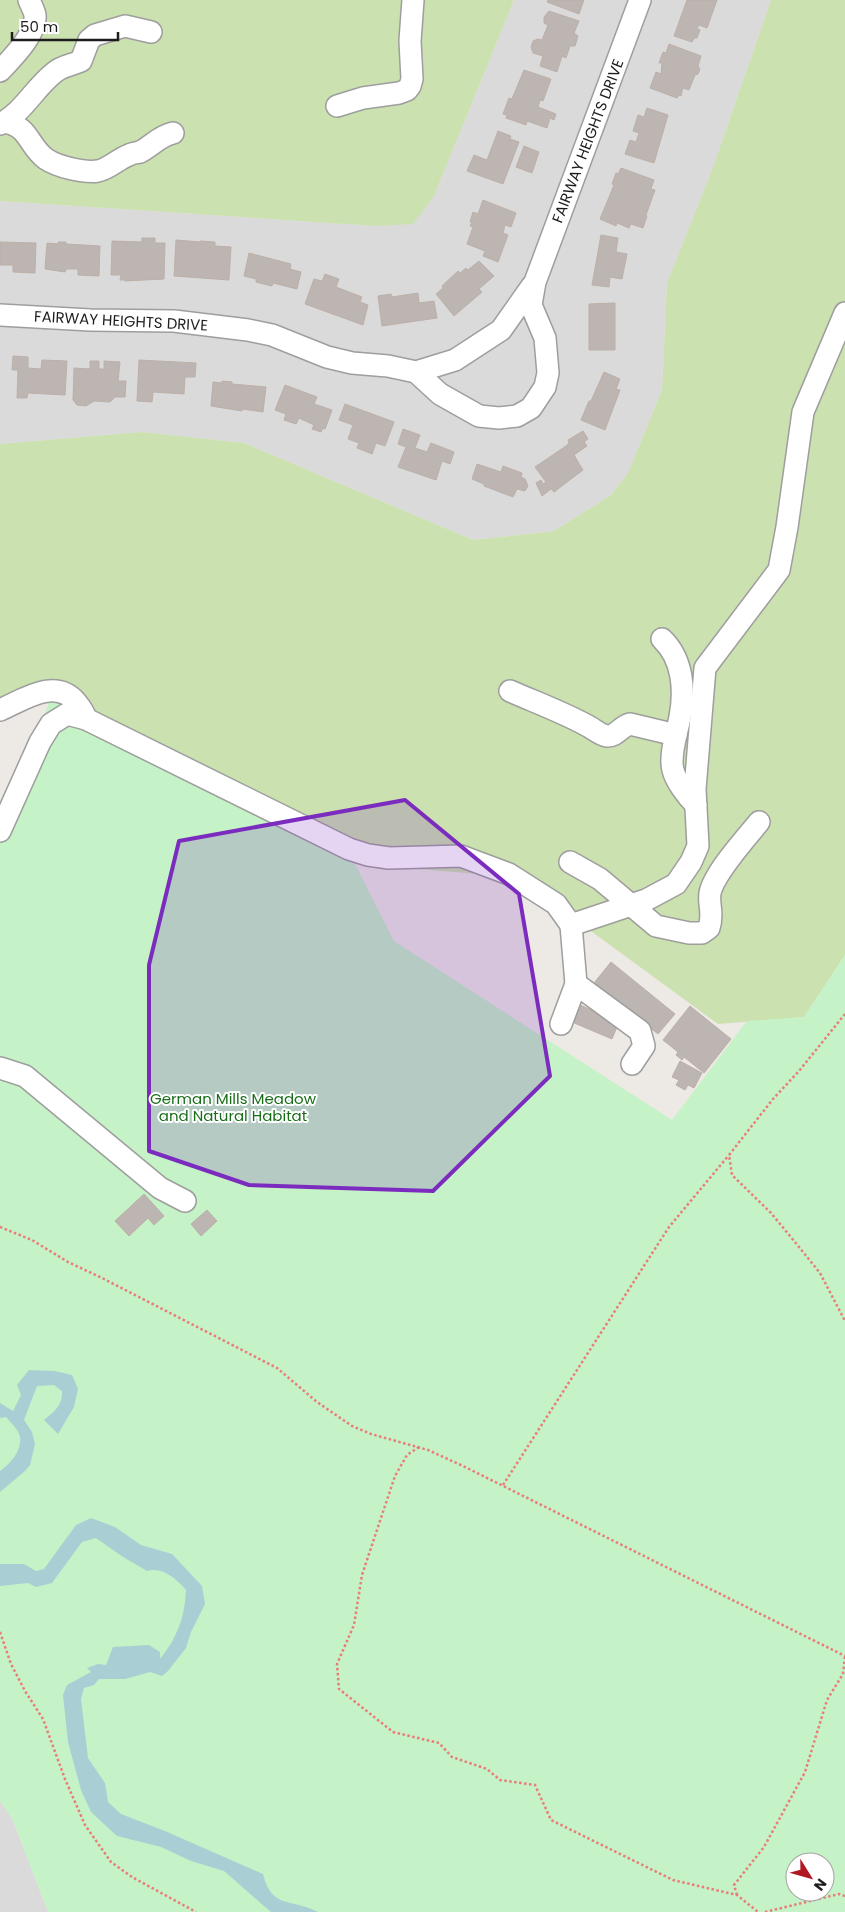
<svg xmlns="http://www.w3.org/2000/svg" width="845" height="1912" viewBox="0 0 845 1912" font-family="Poppins,sans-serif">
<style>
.residential{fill:#dbdada}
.grass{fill:#cbe1af}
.park{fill:#c5f2c6;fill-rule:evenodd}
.water{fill:#a9cfd5}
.building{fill:#bdb5b1;stroke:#bcb0a8}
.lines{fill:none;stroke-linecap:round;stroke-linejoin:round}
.minor-casing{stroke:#9e9e9e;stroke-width:24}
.path{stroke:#e87d79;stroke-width:2.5;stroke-dasharray:2.5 2.5;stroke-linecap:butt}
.minor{stroke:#fff;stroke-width:21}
.marked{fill:#7b2cbf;fill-opacity:0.2;stroke:#7b2cbf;stroke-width:4;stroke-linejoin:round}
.labels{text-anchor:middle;stroke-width:4;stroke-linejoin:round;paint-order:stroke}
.street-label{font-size:15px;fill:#1d1d1d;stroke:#fff}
.park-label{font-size:15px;fill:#186d19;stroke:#fff}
</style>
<rect width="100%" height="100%" fill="#ede9e4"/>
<g class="residential">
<path d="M514,0h257l-59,170 -45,113 -5,107 -34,83 -17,22 -57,36 -81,9 -229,-97 -102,-11 -142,12v-243l374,25 60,-30z"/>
<path d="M0,1801l12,17 36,94h-48z"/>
</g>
<g class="grass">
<path d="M0,0h514l-80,196 -21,28 -39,2 -374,-25z"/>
<path d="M771,0h74v955l-41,62 -86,7 -201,-147 -162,-13 -272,-152 -29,-22 -54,29v-275l142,-12 102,11 229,97 81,-9 57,-36 17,-22 34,-83 5,-107 45,-113z"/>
</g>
<path class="park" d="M54,690l29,22 272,152 39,77 278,179 75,-99 57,-4 41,-62v957h-797l-36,-94 -12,-17v-974zM795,1862h30v30h-30z"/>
<g class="water">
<path d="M29,1370l26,1 17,4 6,14 -4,18 -16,27 -14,-14c10,-8 19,-15 18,-29l-8,-6 -17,1 -13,34 8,12 3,12 -5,21 -5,6 -25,21v-21c10,-7 22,-20 20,-34 -1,-7 -9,-14 -14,-20l-6,1v-15l13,8 8,-16 -4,-10z"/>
<path d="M91,1518l24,9 26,18 31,9 30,32 3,18 -14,28 -5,16 -18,23 -6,5 -12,-4 -25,7h-26l-5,6 -10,3 -3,11 7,59 17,25 3,19 13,12 44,17 98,43c9,36 29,24 55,38h-47l-47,-41 -33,-10 -30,-14 -44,-11 -26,-24 -10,-22 -13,-48 -5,-47 4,-10 24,-13 -4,-4 11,-4 8,1 7,-18 36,-2 11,7v7c17,-21 25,-42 26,-69 -9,-11 -24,-24 -39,-19l-24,-14 -27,-19 -14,4 -30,41 -16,4 -8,-4 -28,3v-22h24l12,7 8,-2 32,-44z"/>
</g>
<g class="building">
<path d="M548,0h36l-5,14 -32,-12z"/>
<path d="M687,0h30l-10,28 -8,-3 -2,4 3,1 -3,8h-3l-2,4 -18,-6z"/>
<path d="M549,11l30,10 -5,12 4,3 -3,10h-5l-4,12 -4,-2 -5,16 -17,-6 3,-10 -10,-3 -2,-6 2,-6 5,-2 4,1 6,-15 -4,-2v-6z"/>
<path d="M669,44l32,12 -3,10 2,3 -2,5 -3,1 -6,15 -6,-2 -2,8 -2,-1 -2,3 -27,-10 6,-16 5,2 1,-11h-3l4,-11 3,1z"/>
<path d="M524,70l27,9 -8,22 -3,-1 -2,7 18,7 -2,6 -4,-2 -3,10 -20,-7 -1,4 -20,-7 1,-3 -4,-1 6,-16 3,1z"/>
<path d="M647,108l21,7 -14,48 -29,-9 5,-14 6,2 3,-9 -6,-2 5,-16 6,2z"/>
<path d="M498,131l13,5 -1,3 9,3 -16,42 -36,-13 7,-16 13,5z"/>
<path d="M524,146l15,6 -7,21 -16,-6z"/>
<path d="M621,168l33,12 -3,9 4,1 -9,25 1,1 -4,12 -12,-4 -2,4 -12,-5 -1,3 -16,-7 14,-34 -2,-1 4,-11 2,1z"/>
<path d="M483,200l33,13 -5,14 -6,-2 -2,8 5,2 -10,27 -15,-6 2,-5 -18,-7 6,-17 -3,-1 2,-4h-2l3,-10 5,2z"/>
<path d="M601,235l17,3 -2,14 11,2 -5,25 -12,-2 -1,10 -17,-2z"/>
<path d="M142,238h13v5h10l-1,36 -39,2v-1h-5l1,-5h-10l1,-34 30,1z"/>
<path d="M176,240l24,2v-1l15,1v4l16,1 -2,33 -55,-4z"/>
<path d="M0,242l36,1 -1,30 -22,-1v-7h-13z"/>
<path d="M58,242h8v2l34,2 -1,30 -21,-1v-6h-12l-1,3 -20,-3 2,-26 11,1z"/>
<path d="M249,253l42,11 -1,5 11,3 -4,17 -24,-6 -1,3 -16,-4v-3l-12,-3z"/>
<path d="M479,261l15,15 -15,13 3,3 -28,24 -18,-22 7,-6 -1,-2 16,-15 2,2 6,-5 2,2z"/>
<path d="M325,274l14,5 -3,8 26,10 -2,5 8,3 -5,20 -58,-21 9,-25 8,2z"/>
<path d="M418,293l1,10 15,-2 3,17 -55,8 -4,-30 13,-2 1,3z"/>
<path d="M615,303v47h-26v-46z"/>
<path d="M13,356l15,1v11l13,1 1,-9 25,1 -2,34 -37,-2 -1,5h-10l1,-28h-6z"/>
<path d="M139,360l57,3 -1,14h-10l-1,17 -31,-2 -1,10 -15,-1z"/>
<path d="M90,361h9v8h5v-8l16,1 -2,19h8l-1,16h-10l-5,5 -16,-1 -8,5 -9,-1 -4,-5 1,-32 16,1z"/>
<path d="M604,372l16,7 -4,10 4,1 -15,40 -24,-10 8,-19h2z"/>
<path d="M222,381l10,1v2l34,3 -3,25 -21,-3v2l-31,-5 2,-24 9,1z"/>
<path d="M285,385l32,12 -3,7 18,6 -7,19 -2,-1 -2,4 -9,-3 2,-4 -15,-7 -3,6 -12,-4 2,-6 -11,-4z"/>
<path d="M345,404l49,18 -9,24 -9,-3 -4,11 -15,-6 2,-5 -11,-4 5,-14 -14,-5z"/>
<path d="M403,429l17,6 -5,13 12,4 4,-9 23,9 -4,12 -8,-3 -6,19 -38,-13 8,-20 -8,-3z"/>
<path d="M583,431l5,8 -4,3 3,4 -13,9 9,15 -29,22 -3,-3 -9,7 -6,-13 5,-3 2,4 3,-2 -11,-15 31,-21 3,-3 -1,-3z"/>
<path d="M477,464l24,8 2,-6 19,7 -1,4 4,2 3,7 -3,5 -8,-2 -4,8 -29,-11v-2l-12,-5z"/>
<path d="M611,962l64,52 -17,20 -64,-51z"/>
<path d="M580,1005l39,17 -7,17 -40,-17z"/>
<path d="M690,1006l41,33 -27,34 -20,-16 -2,3 -6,-5 2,-3 -15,-12z"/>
<path d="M680,1061l22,12 -8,15 -6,-3 -3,5 -9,-5 3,-5 -7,-3z"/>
<path d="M144,1194l20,22 -10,9 -6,-7 -19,18 -14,-15z"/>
<path d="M207,1210l10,11 -16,15 -10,-12z"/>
</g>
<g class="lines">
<defs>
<g id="minor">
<path d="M0,71c12,-13 37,-37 35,-56 -1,-5 -4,-10 -6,-15"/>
<path d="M337,106l26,-8 36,-5 8,-3 3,-4 2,-7 -2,-38 3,-41"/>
<path d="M5,122c25,5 23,24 41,37 12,8 38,14 52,12 11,-2 20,-12 31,-16 3,-2 7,-2 11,-3 12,-6 19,-16 33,-19"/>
<path d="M0,124c24,-12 34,-36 55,-52 7,-6 17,-7 26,-11l8,-21 6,-5 30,-9 26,6"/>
<path d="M0,315l90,5 84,1 74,9 24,5 55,22 25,6 36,3 28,6 24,22 39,22 20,2 18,-2 14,-8 14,-21 3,-14 -3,-35 -14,-33 4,-23 105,-282"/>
<path d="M416,372l39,-12 46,-30 31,-44"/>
<path d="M662,639c21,20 23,51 18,78 -3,16 -11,38 -7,53 3,12 15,27 23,35"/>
<path d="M510,691c25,11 52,21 76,34 7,3 13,10 21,11 9,1 14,-10 23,-12l46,11"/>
<path d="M0,710c23,-10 55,-33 76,-8 5,6 8,10 10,17"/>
<path d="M0,831l40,-89 11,-18 16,-10 19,5 263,130 19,6 21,3 72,-2 48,18 47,30 15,21 75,-25 30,-16 15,-22 7,-16 -3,-57 10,-121 74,-98 8,-43 16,-115 42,-99"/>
<path d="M570,862l30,17 56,47 33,7h13l7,-5c5,-15 -1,-23 1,-35 4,-20 36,-55 49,-71"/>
<path d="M571,925l5,59 64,47 4,15 -12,18"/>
<path d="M561,1024l15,-40"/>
<path d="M0,1068l25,8 135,112 25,13"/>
</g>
</defs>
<use href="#minor" class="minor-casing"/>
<g class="path">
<path d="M845,1014l-46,57 -26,28 -44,56 3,20 39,38 28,34 21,26 25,48"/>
<path d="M0,1227l32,13 36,22 34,16 175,90 40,34 35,24 19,8 57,16 35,16 382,190"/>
<path d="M419,1447l-12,8 -12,21 -33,99 -8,50 -17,39 2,25 54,43 46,11 13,14 35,12 13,11 35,5 16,35 122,60 64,15 21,17"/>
<path d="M503,1485l166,-258 60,-72"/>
<path d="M0,1632l11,32 14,27 18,28 22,60 20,46 26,37 21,15 64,35"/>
<path d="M737,1895l-3,-10 30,-38 41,-75 22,-72 16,-26 2,-18"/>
<path d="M765,1912l74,-18 6,2"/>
</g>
<use href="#minor" class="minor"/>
</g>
<path class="marked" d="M405,800l114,94 31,182 -117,115 -184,-6 -100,-34v-186l30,-124z"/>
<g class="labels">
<g class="street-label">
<text transform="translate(588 141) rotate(-69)" y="5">FAIRWAY HEIGHTS DRIVE</text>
<text transform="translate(121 321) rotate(3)" y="5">FAIRWAY HEIGHTS DRIVE</text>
</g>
<g class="park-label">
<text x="233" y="1104">German Mills Meadow<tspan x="233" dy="17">and Natural Habitat</tspan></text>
</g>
</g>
<g transform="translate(810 1877) rotate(127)"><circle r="24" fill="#ffffff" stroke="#a5a5a5"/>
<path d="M0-4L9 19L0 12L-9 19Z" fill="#b21823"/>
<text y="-8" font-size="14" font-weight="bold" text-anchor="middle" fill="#1d1d1d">N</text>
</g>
<path d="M12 32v8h106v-8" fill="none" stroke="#1d1d1d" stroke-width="2.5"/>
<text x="20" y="32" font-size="15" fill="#1d1d1d" stroke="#ffffff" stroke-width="4" paint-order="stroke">50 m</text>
</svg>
